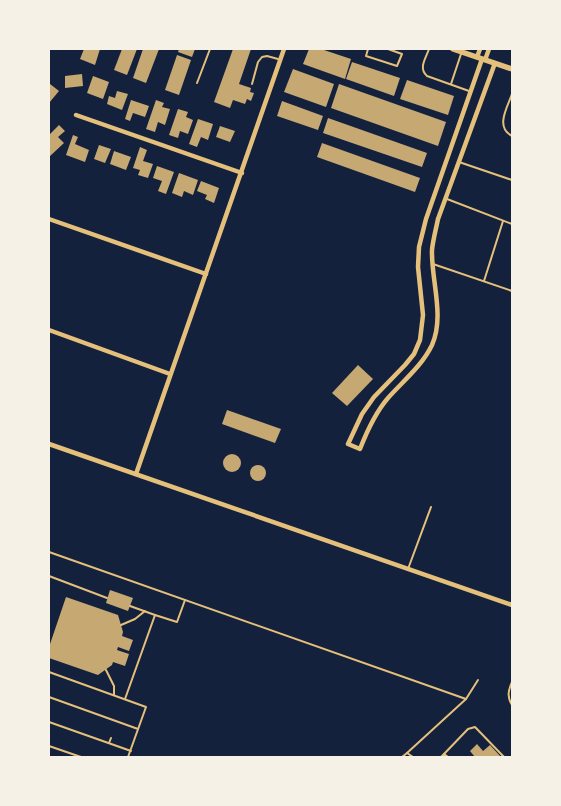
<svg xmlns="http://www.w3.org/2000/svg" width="561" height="806" viewBox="0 0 561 806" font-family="'DejaVu Sans',sans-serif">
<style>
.building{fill:#c6a872}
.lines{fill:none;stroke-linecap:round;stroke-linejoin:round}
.service{stroke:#e5c07b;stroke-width:2}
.minor{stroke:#e5c07b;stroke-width:4.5}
.secondary{stroke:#e5c07b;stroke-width:5.5}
</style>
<rect width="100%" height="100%" fill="#14213d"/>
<g class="building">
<path d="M84,49h16l-5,16 -15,-6z"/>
<path d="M122,49h15l-10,26 -13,-5z"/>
<path d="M143,49h16l-13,34 -13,-5z"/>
<path d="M179,49h16l-3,8 -14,-5z"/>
<path d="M233,49h18l-12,35 12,4 -1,4 4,1 -3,8 -4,-2 -2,5 -12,-4 -3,8 -16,-6z"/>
<path d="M309,49h12l30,10 -6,20 -42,-15z"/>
<path d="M177,55l14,5 -12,35 -14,-5z"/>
<path d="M352,62l48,16 -6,18 -48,-17z"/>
<path d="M293,69l41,15 -8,23 -42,-15z"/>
<path d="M82,74l1,12 -18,2v-12z"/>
<path d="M93,76l16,6 -6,17 -16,-6z"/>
<path d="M407,80l47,16 -6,19 -48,-16z"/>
<path d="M50,84l9,7 -10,12v-18z"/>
<path d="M339,84l107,38 -8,24 -107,-38z"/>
<path d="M117,91l11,3 -6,16 -15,-6 2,-8 6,2z"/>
<path d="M131,100l18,6 -4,11 -12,-4 -3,8 -5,-2z"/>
<path d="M156,100l8,3 -2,4 8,2 -5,16 -7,-3 -3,10 -9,-3z"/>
<path d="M282,101l41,15 -5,14 -41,-14z"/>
<path d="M178,109l10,3 -2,5 7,3 -5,14 -8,-3 -2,7 -9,-3z"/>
<path d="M328,118l99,35 -5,14 -99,-34z"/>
<path d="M198,119l15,5 -5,16 -7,-3 -4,10 -8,-3z"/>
<path d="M59,125l6,6 -7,6 6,6 -15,14v-22z"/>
<path d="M220,126l15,5 -5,11 -14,-5z"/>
<path d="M73,135l5,2 -3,7 14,6 -4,12 -19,-7z"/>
<path d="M322,143l98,35 -5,14 -98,-35z"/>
<path d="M99,145l12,4 -6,14 -11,-4z"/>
<path d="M140,147l7,3 -4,11 10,3 -5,14 -10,-3 2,-5 -7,-2z"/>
<path d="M114,151l17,6 -5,13 -16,-6z"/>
<path d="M157,166l17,6 -8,22 -8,-3 4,-10 -9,-3z"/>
<path d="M179,173l19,7 -5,15 -9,-4 -2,6 -10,-4z"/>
<path d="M201,181l18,7 -5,15 -9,-4 2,-4 -10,-4z"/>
<path d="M358,365l15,14 -26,27 -15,-13z"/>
<path d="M227,410l54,19 -6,14 -53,-19z"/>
<circle cx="232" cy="463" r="9"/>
<circle cx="258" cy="473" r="8"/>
<path d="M110,590l23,8 -5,13 -22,-8z"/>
<path d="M66,597l52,18 5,17 -1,4 11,4 -4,11 -11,-4 -1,3 12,4 -4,12 -12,-4 -1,3 -14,10 -49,-17v-11z"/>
<path d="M477,744l6,7 7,-6 11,12h-26l-5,-6z"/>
</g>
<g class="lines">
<g class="service">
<path d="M368,49l-2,7 31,10 5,-12 -14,-5"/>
<path d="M429,49c-3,9 -11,19 -2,27l42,15"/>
<path d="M197,83l13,-34"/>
<path d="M252,84l6,-22 4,-5 5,-1 11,3"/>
<path d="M451,84l10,-30"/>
<path d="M512,94c-5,14 -17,33 0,42"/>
<path d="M459,162l53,18"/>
<path d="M447,199l65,25"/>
<path d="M433,264l79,27"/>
<path d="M484,281l19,-60"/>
<path d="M49,552l417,147 -59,54 6,4"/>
<path d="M408,569l23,-62"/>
<path d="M49,576l58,22"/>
<path d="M130,606l25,9"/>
<path d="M121,625l14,-6 10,-8"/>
<path d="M106,670l8,16v9"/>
<path d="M49,672l97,35 -18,50"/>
<path d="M512,682c-4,9 -5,15 0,23"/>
<path d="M49,697l89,32"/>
<path d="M125,699l30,-84 22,7 8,-22"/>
<path d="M466,699l12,-19"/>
<path d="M49,722l82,29"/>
<path d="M109,743l2,-5"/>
<path d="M49,746l32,11"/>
<path d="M444,754l24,-25 7,-2 29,30"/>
<path d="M402,757l5,-4"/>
<path d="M441,757l3,-3 4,3"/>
</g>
<g class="minor">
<path d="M477,57l3,-8"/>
<path d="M482,59l-56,160 -7,28 -1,20 5,48 -3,25 -6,14 -9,11 -31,32 -12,17 -14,30 12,5c7,-18 15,-36 28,-51 15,-17 34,-32 44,-53 13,-29 -1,-65 0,-95 1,-10 4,-21 6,-31l57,-156"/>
<path d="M485,60l4,-11"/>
<path d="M76,115l166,58"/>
<path d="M49,219l157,55"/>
<path d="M49,330l121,44"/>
<path d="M49,444l463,161"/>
<path d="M136,474l148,-425"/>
</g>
<path class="secondary" d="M453,49l59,20"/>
</g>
<rect width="561" height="806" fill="none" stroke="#f6f1e7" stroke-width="100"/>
</svg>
